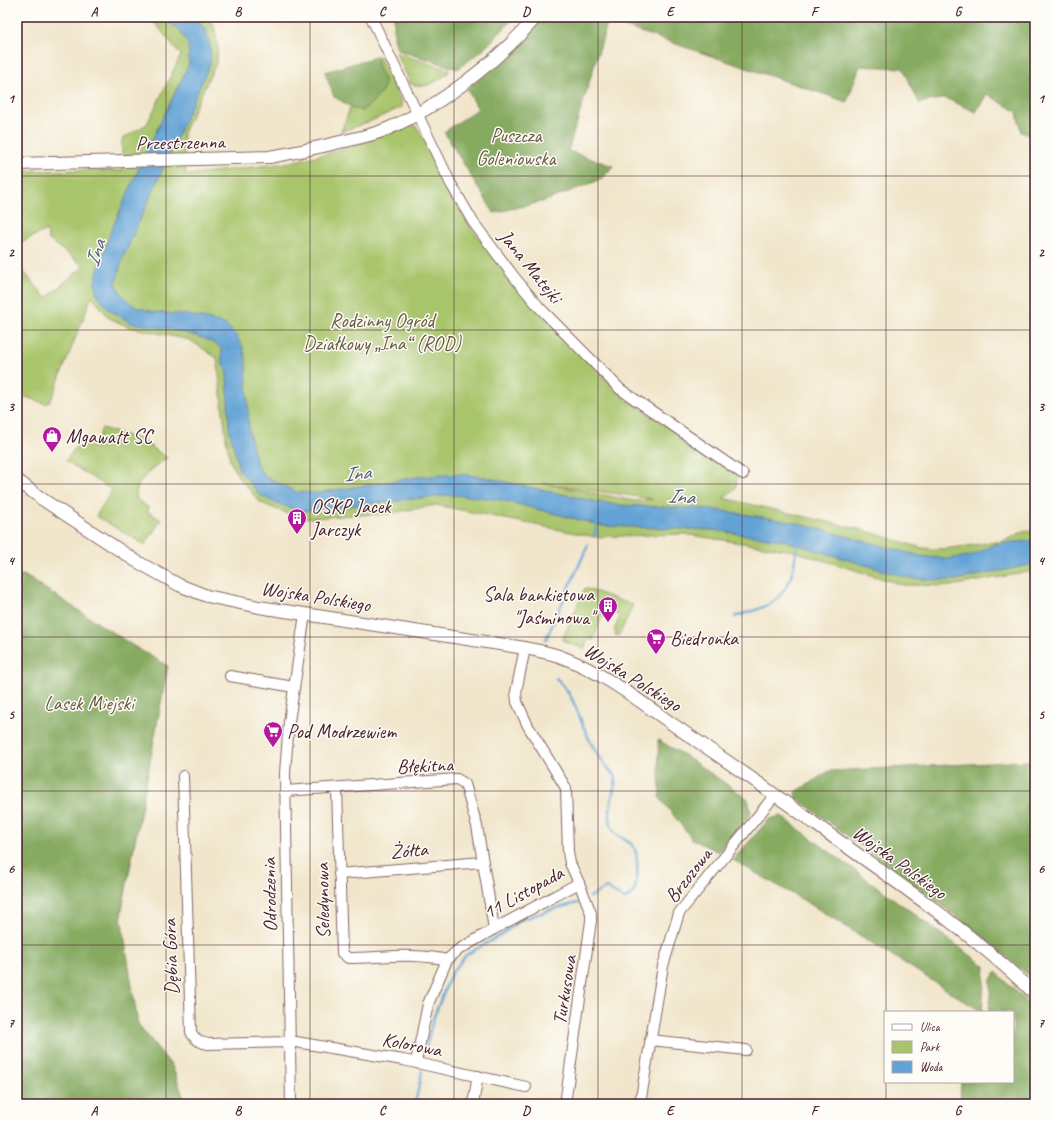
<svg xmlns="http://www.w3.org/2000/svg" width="1052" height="1121" viewBox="0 0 1052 1121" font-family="Caveat,sans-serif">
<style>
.green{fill:#a9c56c;stroke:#7a724c;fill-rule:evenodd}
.forest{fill:#86aa60;stroke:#686446}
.water{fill:#62a2d5;stroke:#566080}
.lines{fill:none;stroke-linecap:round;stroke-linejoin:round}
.stream{stroke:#62a2d5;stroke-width:2.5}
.minor-casing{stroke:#846563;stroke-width:12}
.tertiary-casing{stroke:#846563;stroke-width:14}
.minor{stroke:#fff;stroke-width:10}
.tertiary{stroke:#fff;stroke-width:12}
.grid{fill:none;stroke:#4a1f2b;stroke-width:1;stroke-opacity:0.55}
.labels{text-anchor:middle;stroke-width:3;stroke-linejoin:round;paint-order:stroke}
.park-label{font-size:20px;fill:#6b5942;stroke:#fdfcf7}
.street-label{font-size:20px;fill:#4a1f2b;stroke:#fdfcf7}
.poi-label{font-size:20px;fill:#4a1f2b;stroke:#fdfcf7;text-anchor:start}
.water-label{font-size:21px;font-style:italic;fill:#555a77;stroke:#fdfcf7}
.neatline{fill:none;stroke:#4a1f2b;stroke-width:1.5}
.grid-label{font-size:13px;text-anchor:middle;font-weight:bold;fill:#4a1f2b}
</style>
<rect width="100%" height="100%" fill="#fdfcf7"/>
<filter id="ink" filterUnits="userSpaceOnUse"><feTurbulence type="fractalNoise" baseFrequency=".025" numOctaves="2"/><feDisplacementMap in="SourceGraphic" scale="8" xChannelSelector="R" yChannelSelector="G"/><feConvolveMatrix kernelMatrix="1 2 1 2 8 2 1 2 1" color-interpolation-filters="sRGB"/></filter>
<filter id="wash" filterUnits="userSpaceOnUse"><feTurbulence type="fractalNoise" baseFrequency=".012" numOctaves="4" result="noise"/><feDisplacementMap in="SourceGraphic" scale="16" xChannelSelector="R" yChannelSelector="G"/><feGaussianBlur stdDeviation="0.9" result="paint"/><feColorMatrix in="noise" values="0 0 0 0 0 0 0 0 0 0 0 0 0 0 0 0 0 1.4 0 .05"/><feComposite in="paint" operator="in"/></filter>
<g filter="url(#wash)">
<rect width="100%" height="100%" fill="#f1e6cb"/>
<g class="green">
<path d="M150,17h55l9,8 4,22 -1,14 -34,72 3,42 100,-12 43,-10 81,-29 7,3 51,97 57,72 97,100 114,78c3,15 -2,18 -13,24l140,32 59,18 22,1 59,-8 22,-10h10v40l-85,15 -47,-1 -110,-34 -109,-17 -89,3 -159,-32 -49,9 -33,1 -53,4 -40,-16 -22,-25 -9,-17 -4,-23 -9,-80 -27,-18 -61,-13 -20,-9 -17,-22 -41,104 -5,4 -29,-10v-130l29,34 38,-32 -36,-27 -1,-9 -30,14v-73l71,-1 34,1v-32l25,-15 34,-69zM542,483l111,16 -18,2z"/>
<path d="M396,53l53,17 -1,3c-13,10 -22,16 -37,11z"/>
<path d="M379,56l22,45 1,6 -31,14 -30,11 9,-24 4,2c7,-4 16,-8 23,-13 17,-13 -5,-27 2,-41z"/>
<path d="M102,428l40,12 25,18c-13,8 -35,25 -30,42l11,7 -1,4 14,9 -16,25 -49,-29 16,-26 -46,-29 13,-19 16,6z"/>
<path d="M585,588l48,17 -14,31 -4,-1 1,-4 -2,-1 6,-14 -12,-5 -2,6 -4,-1 -9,24 -5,-2 -4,11 -22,-9z"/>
</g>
<g class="forest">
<path d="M394,17h121l-31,32 -26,20 -61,-19 -3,-13z"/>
<path d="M543,17h492v121l-14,-6 -4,-20 -30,-18 -11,18 -31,-14 -26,5 -16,-35 -43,-2 -13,36 -239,-81 -40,130 45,15 -11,13 -57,22 -51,12 -50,-81 34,-23 -11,-20 33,-27z"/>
<path d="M379,56c-7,14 8,18 5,30 -3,10 -14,18 -21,25 -15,-2 -17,-9 -29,-14l-9,-25z"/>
<path d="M24,575l111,72 33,19 -47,250 17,108 34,42 14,38h-169v-528z"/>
<path d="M658,740l26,15 64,44 3,15 -33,38 -26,-13 -32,-41z"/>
<path d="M1029,761l6,3v208l-6,4 -57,-48 -177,-131 1,-5 33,-21z"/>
<path d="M781,816l204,150 -3,46 -172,-108 -77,-44 36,-41z"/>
<path d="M996,972l39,37v95h-75l1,-22h52v-70h-24l2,-33z"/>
</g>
<path class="water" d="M162,17h34c13,16 16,28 14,47l-88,196 -6,23 5,11 7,7 8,6 18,5 34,3 28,6 10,4 8,8 8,12 4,14 3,72 8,35 9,11 30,15 22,1 99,-16 43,-3 24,3 114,25 20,3 93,4 51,8 35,6 123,33 26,3 24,-3 25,-12 40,-4v24l-79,16h-22l-25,-2 -127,-38 -70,-10 -109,-4 -102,-26 -24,-3 -27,-2 -146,16 -10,-2 -19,-6 -15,-8 -21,-25 -10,-42 -2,-54 -5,-13 -1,-13c-18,-15 -66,-21 -90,-25l-24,-15 -11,-16 -1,-12 16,-49 36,-81 42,-86 -1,-21 -9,-13z"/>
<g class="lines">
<g class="stream">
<path d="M594,536l4,-15"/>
<path d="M735,617c11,-5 26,-7 36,-14 21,-14 24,-38 26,-61"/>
<path d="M546,639l42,-94"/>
<path d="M556,678c18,16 22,38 32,59 7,15 16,28 28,40 -2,17 -9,31 -5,48 3,12 15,13 22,21 6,6 5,38 1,45 -2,5 -5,6 -9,8l-19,-11 -16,9"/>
<path d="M426,1048l7,-29 18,-45 15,-19 35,-20 20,-15 29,-10 32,-8"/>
<path d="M415,1104l7,-33"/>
</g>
</g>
</g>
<g filter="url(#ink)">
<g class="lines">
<defs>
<g id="minor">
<path d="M371,17l80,167 22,38 42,56 24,29 81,82 123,85"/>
<path d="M230,676l64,11"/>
<path d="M183,776l8,256c4,8 8,10 17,12l82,-2"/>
<path d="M337,788l5,165 6,5c31,0 68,-6 99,2"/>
<path d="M285,791l172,-12 8,5 12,42 17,103"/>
<path d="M339,874l143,-12"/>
<path d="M650,1040l96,10"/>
<path d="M290,1041l113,19 123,27"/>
<path d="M416,1062l12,-58 19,-44 11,-10 36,-21 85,-46 -9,-20 -2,-11 -2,-64 -38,-62 -11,-24 -1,-10 9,-44"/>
<path d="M291,1104l-6,-331 4,-51 16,-108"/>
<path d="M473,1104l5,-28"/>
<path d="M565,1104l26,-183v-8l-12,-30"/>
<path d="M640,1104l23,-138 16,-53 96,-118"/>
</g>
<g id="tertiary">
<path d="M17,164l252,-7c24,-4 47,-9 71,-15 16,-4 31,-6 47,-13 52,-22 112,-69 149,-112"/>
<path d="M17,480l25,19 94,62 43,24 28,11 52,11 266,41c13,3 27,5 39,10 42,16 78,45 114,70 46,31 91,62 136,95 74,54 155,106 221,171"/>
</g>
</defs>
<use href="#minor" class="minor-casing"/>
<use href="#tertiary" class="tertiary-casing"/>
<use href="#minor" class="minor"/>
<use href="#tertiary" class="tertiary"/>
</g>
</g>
<path class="grid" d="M166,17v1087M310,17v1087M454,17v1087M598,17v1087M742,17v1087M886,17v995M17,176h1018M17,330h1018M17,484h1018M17,637h1018M17,791h1018M17,945h1018M886,1082v22"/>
<defs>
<symbol id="shop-pin" viewBox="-11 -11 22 30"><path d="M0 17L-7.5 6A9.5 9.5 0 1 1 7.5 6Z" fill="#b5179e" stroke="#fdfcf7"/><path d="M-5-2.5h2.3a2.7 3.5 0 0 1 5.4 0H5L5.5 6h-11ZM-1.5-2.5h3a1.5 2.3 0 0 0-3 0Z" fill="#fff"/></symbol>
<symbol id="building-pin" viewBox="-11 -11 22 30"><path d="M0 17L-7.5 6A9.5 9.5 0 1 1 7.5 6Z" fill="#b5179e" stroke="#fdfcf7"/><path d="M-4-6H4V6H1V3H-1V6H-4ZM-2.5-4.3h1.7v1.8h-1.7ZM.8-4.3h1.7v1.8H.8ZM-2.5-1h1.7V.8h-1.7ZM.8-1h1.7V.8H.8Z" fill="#fff"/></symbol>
<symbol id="supermarket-pin" viewBox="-11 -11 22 30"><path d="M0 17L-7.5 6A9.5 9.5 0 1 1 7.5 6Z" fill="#b5179e" stroke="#fdfcf7"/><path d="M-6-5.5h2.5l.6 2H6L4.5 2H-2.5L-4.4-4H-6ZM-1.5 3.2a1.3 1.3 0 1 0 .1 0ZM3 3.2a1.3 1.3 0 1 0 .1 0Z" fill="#fff"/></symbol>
</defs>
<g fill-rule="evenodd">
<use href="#shop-pin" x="41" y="425" width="22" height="30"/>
<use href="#building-pin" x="286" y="507" width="22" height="30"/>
<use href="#building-pin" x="597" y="595" width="22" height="30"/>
<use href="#supermarket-pin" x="645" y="627" width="22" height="30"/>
<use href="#supermarket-pin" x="262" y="720" width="22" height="30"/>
</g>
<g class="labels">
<g class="park-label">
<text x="516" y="142">Puszcza<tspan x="516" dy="23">Goleniowska</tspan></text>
<text x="382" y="327">Rodzinny Ogród<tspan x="382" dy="23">Działkowy „Ina“ (ROD)</tspan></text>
<text x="89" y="710">Lasek Miejski</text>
</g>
<g class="street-label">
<text transform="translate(180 142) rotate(-1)" y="7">Przestrzenna</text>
<text transform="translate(531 266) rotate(51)" y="7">Jana Matejki</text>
<text transform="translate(316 596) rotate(9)" y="7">Wojska Polskiego</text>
<text transform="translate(633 677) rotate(32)" y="7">Wojska Polskiego</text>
<text transform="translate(425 765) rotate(-2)" y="7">Błękitna</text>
<text transform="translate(409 850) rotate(-5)" y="7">Żółta</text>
<text transform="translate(900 862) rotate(36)" y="7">Wojska Polskiego</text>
<text transform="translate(688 875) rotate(-52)" y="7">Brzozowa</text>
<text transform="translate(523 892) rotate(-29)" y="7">11 Listopada</text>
<text transform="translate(269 895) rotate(-91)" y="7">Odrodzenia</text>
<text transform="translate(322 901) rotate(-91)" y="7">Seledynowa</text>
<text transform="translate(170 957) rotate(-92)" y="7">Dębia Góra</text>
<text transform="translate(564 990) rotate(-81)" y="7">Turkusowa</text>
<text transform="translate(412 1044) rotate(11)" y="7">Kolorowa</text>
</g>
<g class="poi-label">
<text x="66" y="443">Mgawatt SC</text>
<text x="311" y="513">OSKP Jacek<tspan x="311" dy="23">Jarczyk</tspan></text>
<text x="594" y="601" text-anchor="end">Sala bankietowa<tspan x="594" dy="23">"Jaśminowa"</tspan></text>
<text x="670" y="645">Biedronka</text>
<text x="287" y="738">Pod Modrzewiem</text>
</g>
<g class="water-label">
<text transform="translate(95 253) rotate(-72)" y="7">Ina</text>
<text transform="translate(357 473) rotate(-6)" y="7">Ina</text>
<text transform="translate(681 496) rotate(4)" y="7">Ina</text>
</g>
</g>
<rect width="1052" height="1121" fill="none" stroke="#fdfcf7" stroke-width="44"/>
<rect x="884" y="1011" width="130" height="72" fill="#fdfcf7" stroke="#b5a4a5"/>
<rect x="892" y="1024" width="20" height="6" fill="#ffffff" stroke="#b5a4a5"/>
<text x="920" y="1031" font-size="12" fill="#4a1f2b">Ulica</text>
<rect x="892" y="1041" width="20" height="12" fill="#a9c56c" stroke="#b5a4a5"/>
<text x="920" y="1051" font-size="12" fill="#4a1f2b">Park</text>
<rect x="892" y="1061" width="20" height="12" fill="#62a2d5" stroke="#b5a4a5"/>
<text x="920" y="1071" font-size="12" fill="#4a1f2b">Woda</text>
<rect x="22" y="22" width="1008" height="1077" class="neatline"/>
<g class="grid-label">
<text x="94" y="16">A</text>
<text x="238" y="16">B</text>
<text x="382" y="16">C</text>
<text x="526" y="16">D</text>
<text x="670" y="16">E</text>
<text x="814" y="16">F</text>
<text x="958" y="16">G</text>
<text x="11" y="103">1</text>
<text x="1041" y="103">1</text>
<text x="11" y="257">2</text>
<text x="1041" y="257">2</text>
<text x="11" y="411">3</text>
<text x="1041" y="411">3</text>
<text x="11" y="565">4</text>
<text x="1041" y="565">4</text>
<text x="11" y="719">5</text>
<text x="1041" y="719">5</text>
<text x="11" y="873">6</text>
<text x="1041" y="873">6</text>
<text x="11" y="1027">7</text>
<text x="1041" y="1027">7</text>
<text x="94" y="1115">A</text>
<text x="238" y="1115">B</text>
<text x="382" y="1115">C</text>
<text x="526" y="1115">D</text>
<text x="670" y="1115">E</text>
<text x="814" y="1115">F</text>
<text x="958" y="1115">G</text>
</g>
</svg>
